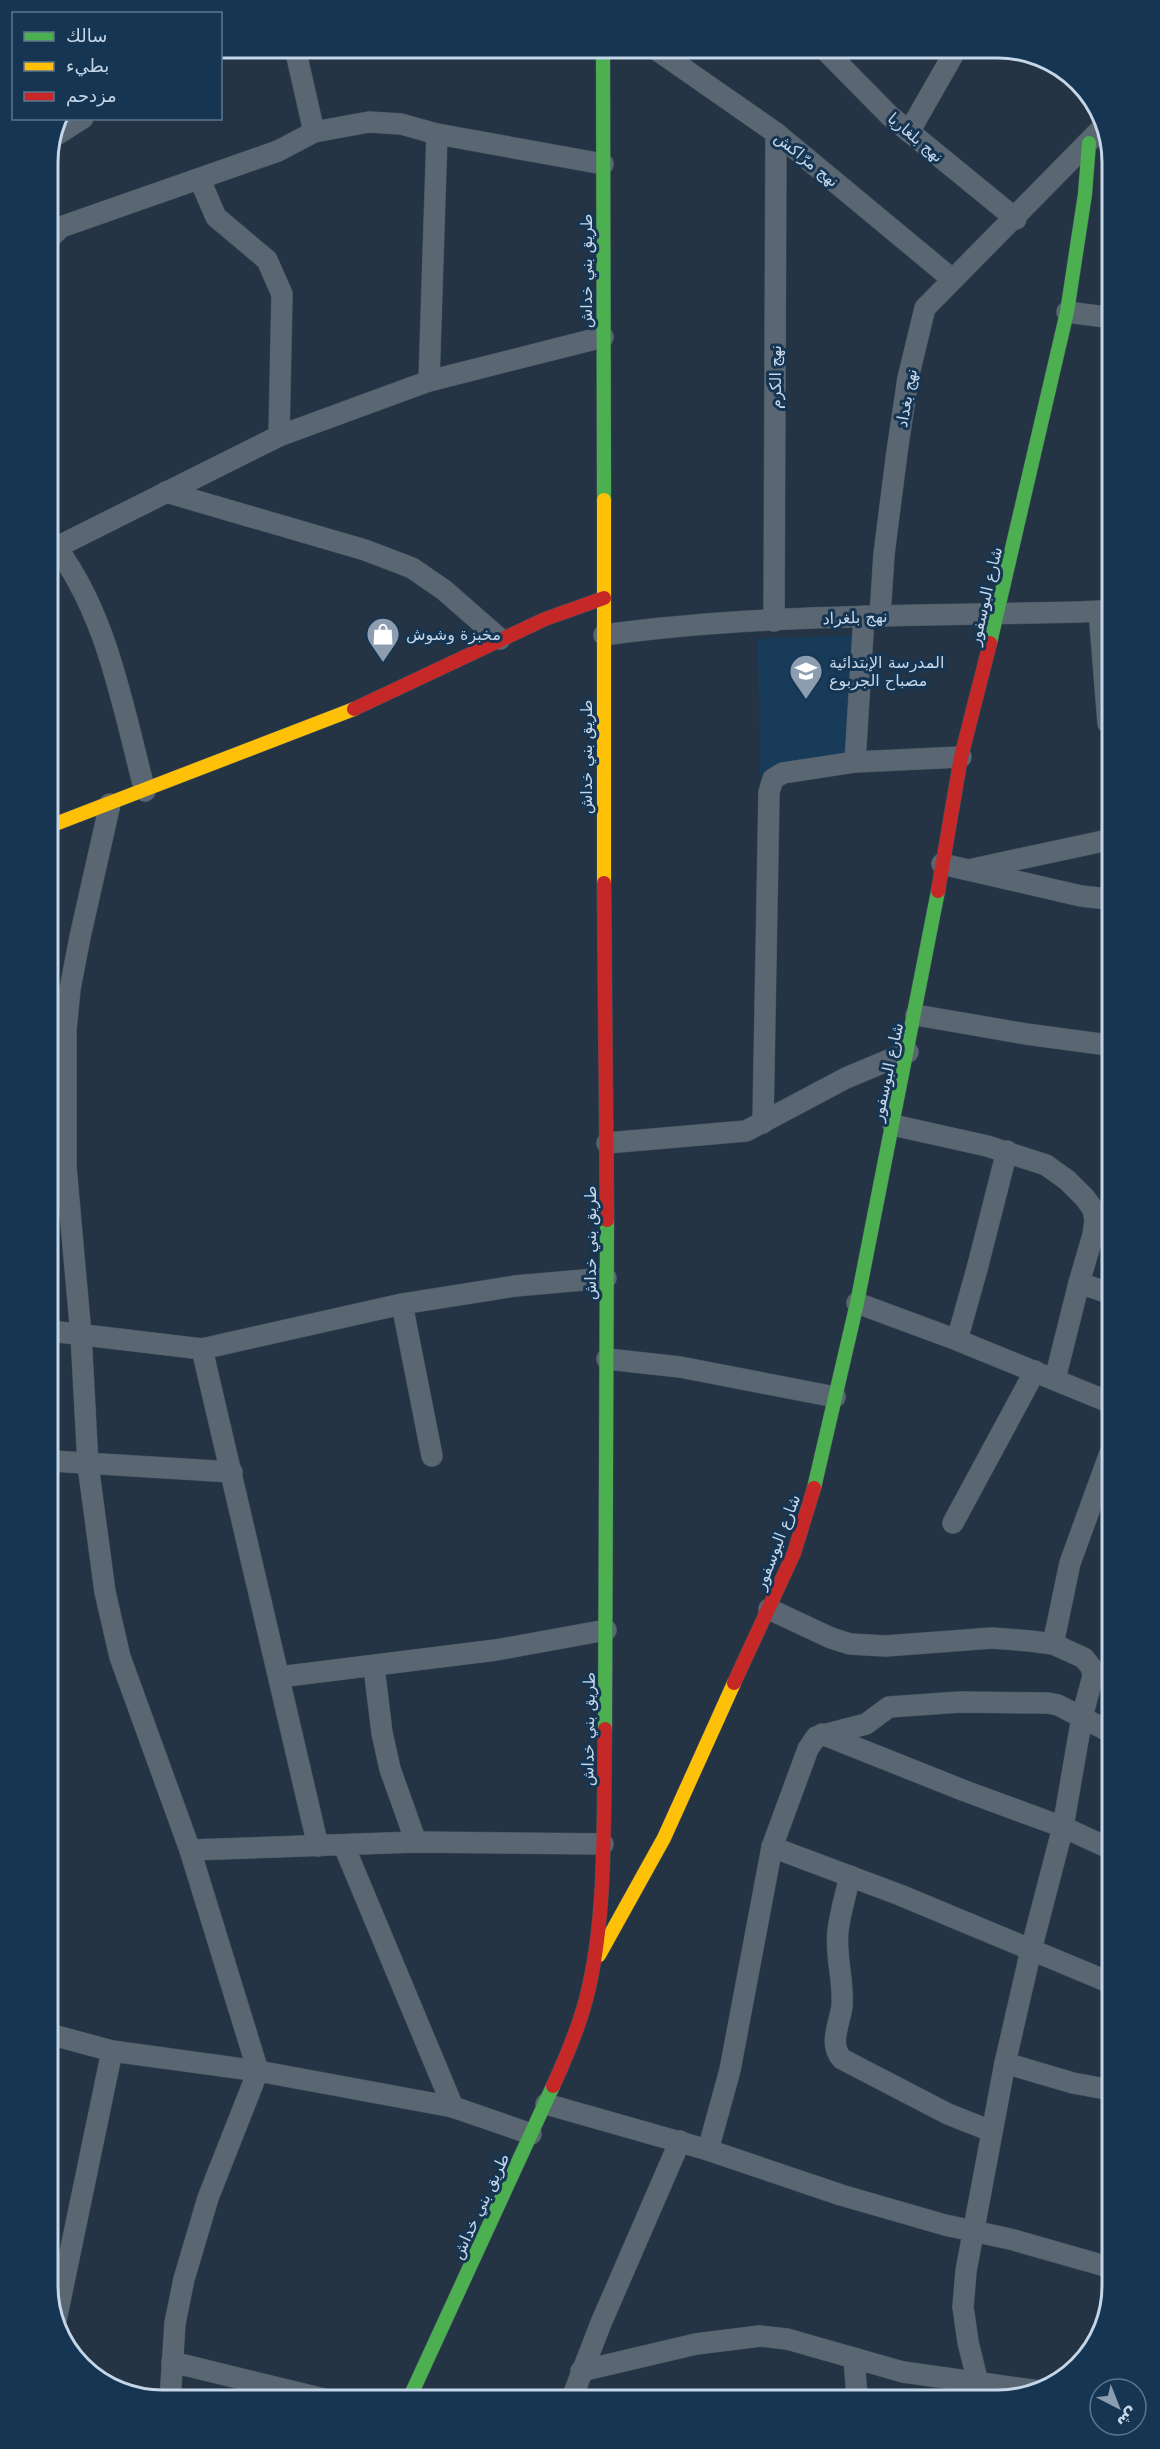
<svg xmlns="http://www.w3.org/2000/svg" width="1160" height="2449" viewBox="0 0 1160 2449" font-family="'DejaVu Sans','Noto Sans Arabic',sans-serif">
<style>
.built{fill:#183b5a}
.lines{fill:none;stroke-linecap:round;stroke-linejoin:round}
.street-casing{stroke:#43515e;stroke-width:22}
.fast-casing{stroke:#43515e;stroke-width:15}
.slow-casing{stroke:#43515e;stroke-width:15}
.jam-casing{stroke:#43515e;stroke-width:15}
.street{stroke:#5a6672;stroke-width:21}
.fast{stroke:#4caf50;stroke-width:14}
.slow{stroke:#ffc107;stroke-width:14}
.jam{stroke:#c62828;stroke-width:14}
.labels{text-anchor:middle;stroke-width:6;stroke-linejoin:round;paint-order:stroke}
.street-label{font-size:16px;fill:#c4d6e8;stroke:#163552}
.poi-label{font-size:16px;fill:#c4d6e8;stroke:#163552;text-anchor:start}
.rim{fill:none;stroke:#c4d6e8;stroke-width:3}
</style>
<rect width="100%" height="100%" fill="#243444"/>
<path class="built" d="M858,635l-9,126 -89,14 -2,-136z"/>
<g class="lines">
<defs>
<g id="street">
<path d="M295,48l19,84"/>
<path d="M654,48l122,85 176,146"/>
<path d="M823,48l67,68 126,103"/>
<path d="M909,132l48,-84"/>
<path d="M58,134l25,-16"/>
<path d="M200,180l16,37 51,43 15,34 -3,142"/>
<path d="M48,240l13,-13 217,-76 36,-19 55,-10 32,2 36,10 166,30"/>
<path d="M1067,312l39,5"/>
<path d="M429,381l8,-247"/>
<path d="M166,492l199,58 47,18 32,22 56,49"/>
<path d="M49,538c58,71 73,167 96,253"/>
<path d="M57,547l222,-111 150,-55 174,-44"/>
<path d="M1099,611l9,112"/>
<path d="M880,616l4,-62 13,-102 11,-74 17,-70 180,-183"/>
<path d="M774,621l2,-488"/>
<path d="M604,635c166,-23 335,-18 503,-24"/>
<path d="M855,762l9,-146"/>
<path d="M110,804l-30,133 -10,52 -4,41v137l15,168 7,130 17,127 15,65 70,193 68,221 -50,127 -24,81 -9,44 -5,78"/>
<path d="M942,864l139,32 27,3"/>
<path d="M973,869l135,-29"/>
<path d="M916,1015l110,19 82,11"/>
<path d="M763,1123l6,-331 4,-13 10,-6 72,-11 106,-5"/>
<path d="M893,1125l94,21 59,19 21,15 18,18 8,11 2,11 -2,15 -14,48 -24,96"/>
<path d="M607,1143l139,-12 100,-53 62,-26"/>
<path d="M1079,1283l30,10"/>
<path d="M857,1303l100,37 152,62"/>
<path d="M402,1304l30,152"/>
<path d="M51,1331l151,18 200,-45 113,-18 91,-8"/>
<path d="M957,1340l20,-71 30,-118"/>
<path d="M202,1349l116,497"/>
<path d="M607,1359l73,8 155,30"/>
<path d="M52,1461l180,11"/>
<path d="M953,1523l82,-152"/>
<path d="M769,1609l62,29 19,6 36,2 106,-8 38,3 23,3 31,14 7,9 2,9 -11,41 -19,110 -32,123 -26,113 -39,208 -3,36 5,35 13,53"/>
<path d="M1053,1644l17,-81 40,-110"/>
<path d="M374,1667l8,66 8,36 26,73"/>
<path d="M279,1677l217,-27 110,-20"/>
<path d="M822,1734l143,57 98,36 48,22"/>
<path d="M344,1846l109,261"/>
<path d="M772,1847l128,48 211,88"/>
<path d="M190,1850l226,-8 187,2"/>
<path d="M850,1876c-4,18 -10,37 -12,55 -3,25 6,49 4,75 -2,17 -14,38 0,53l106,55 43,17"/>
<path d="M53,2035l59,16 146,20 195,36 78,27"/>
<path d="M1005,2063l68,20 38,7"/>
<path d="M546,2104l162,46 133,45 104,30 65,14 102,29"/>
<path d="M708,2150l22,-80 42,-223 36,-98 8,-12 50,-13 23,-17 71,-5 88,1 10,2 52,27"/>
<path d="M55,2325l57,-274"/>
<path d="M854,2358l3,38"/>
<path d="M172,2362l156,38"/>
<path d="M581,2371l115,-27 64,-8 27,3 116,33 136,19"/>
<path d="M572,2398l29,-75 79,-182"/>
</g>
<g id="fast">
<path d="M603,48l1,452"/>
<path d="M990,643l77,-331 18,-118 4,-51"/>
<path d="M814,1488l43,-185 81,-412"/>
<path d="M605,1729l2,-509"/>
<path d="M409,2399l144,-313"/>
</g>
<g id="slow">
<path d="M50,826l304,-117"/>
<path d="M604,883v-383"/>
<path d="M599,1955l65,-117 70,-155"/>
</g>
<g id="jam">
<path d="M354,709l191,-90 59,-21"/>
<path d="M604,883l3,337"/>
<path d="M938,891l23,-134 29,-114"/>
<path d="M734,1683l60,-130 20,-65"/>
<path d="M553,2086c11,-24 22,-50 30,-76 25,-83 20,-194 22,-281"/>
</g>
</defs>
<use href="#street" class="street-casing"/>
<use href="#fast" class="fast-casing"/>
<use href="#slow" class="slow-casing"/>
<use href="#jam" class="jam-casing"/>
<use href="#street" class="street"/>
<use href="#fast" class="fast"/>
<use href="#slow" class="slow"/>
<use href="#jam" class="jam"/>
</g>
<defs>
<symbol id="shop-pin" viewBox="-11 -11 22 30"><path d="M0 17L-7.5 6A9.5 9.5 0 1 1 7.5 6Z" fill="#8c9daf" stroke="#163552"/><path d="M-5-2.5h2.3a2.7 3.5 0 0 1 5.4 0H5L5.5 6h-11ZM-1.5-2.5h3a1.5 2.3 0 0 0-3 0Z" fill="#fff"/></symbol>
<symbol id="school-pin" viewBox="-11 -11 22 30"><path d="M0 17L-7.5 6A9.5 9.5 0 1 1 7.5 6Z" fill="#8c9daf" stroke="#163552"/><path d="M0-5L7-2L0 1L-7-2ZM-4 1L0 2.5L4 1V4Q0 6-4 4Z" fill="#fff"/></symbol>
</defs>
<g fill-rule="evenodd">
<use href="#shop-pin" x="364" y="615" width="38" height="52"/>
<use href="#school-pin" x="787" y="652" width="38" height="52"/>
</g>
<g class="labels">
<g class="street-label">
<text transform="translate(916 137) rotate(40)" y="6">نهج بلغاريا</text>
<text transform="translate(807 159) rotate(39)" y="6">نهج مرّاكش</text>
<text transform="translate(586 271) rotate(-90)" y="6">طريق بني خداش</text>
<text transform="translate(775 377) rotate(-90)" y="6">نهج الكرم</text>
<text transform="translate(906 398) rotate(-80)" y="6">نهج بغداد</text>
<text transform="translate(985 596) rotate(-77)" y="6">شارع البوسفور</text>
<text transform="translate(855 617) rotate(-2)" y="6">نهج بلغراد</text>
<text transform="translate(586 757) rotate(-90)" y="6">طريق بني خداش</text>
<text transform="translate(887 1072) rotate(-78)" y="6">شارع البوسفور</text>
<text transform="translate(590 1243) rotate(-90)" y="6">طريق بني خداش</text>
<text transform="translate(777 1542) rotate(-69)" y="6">شارع البوسفور</text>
<text transform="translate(588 1729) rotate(-89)" y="6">طريق بني خداش</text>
<text transform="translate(480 2206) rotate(-65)" y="6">طريق بني خداش</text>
</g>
<g class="poi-label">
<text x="406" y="640">مخبزة وشوش</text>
<text x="829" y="668">المدرسة الإبتدائية<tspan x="829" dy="18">مصباح الجربوع</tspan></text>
</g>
</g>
<path d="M0 0H1160V2449H0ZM162 58H998A104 104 0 0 1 1102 162V2286A104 104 0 0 1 998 2390H162A104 104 0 0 1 58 2286V162A104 104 0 0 1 162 58Z" fill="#163552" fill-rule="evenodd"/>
<path class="rim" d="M162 58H998A104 104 0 0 1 1102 162V2286A104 104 0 0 1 998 2390H162A104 104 0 0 1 58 2286V162A104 104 0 0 1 162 58Z"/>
<rect x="12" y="12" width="210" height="108" fill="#163552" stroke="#5c758e" stroke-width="1.5"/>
<rect x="24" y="32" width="30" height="9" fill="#4caf50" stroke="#5c758e" stroke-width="1.5"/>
<text x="66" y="42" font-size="18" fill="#c4d6e8">سالك</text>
<rect x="24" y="62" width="30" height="9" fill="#ffc107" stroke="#5c758e" stroke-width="1.5"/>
<text x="66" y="72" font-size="18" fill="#c4d6e8">بطيء</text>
<rect x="24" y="92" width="30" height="9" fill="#c62828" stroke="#5c758e" stroke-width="1.5"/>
<text x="66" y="102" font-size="18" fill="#c4d6e8">مزدحم</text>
<g transform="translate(1118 2407) rotate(138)"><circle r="28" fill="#163552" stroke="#5c758e" stroke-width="1.5"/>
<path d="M0-4.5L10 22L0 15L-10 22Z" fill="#8c9daf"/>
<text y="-9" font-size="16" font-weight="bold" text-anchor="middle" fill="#c4d6e8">ش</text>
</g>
</svg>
